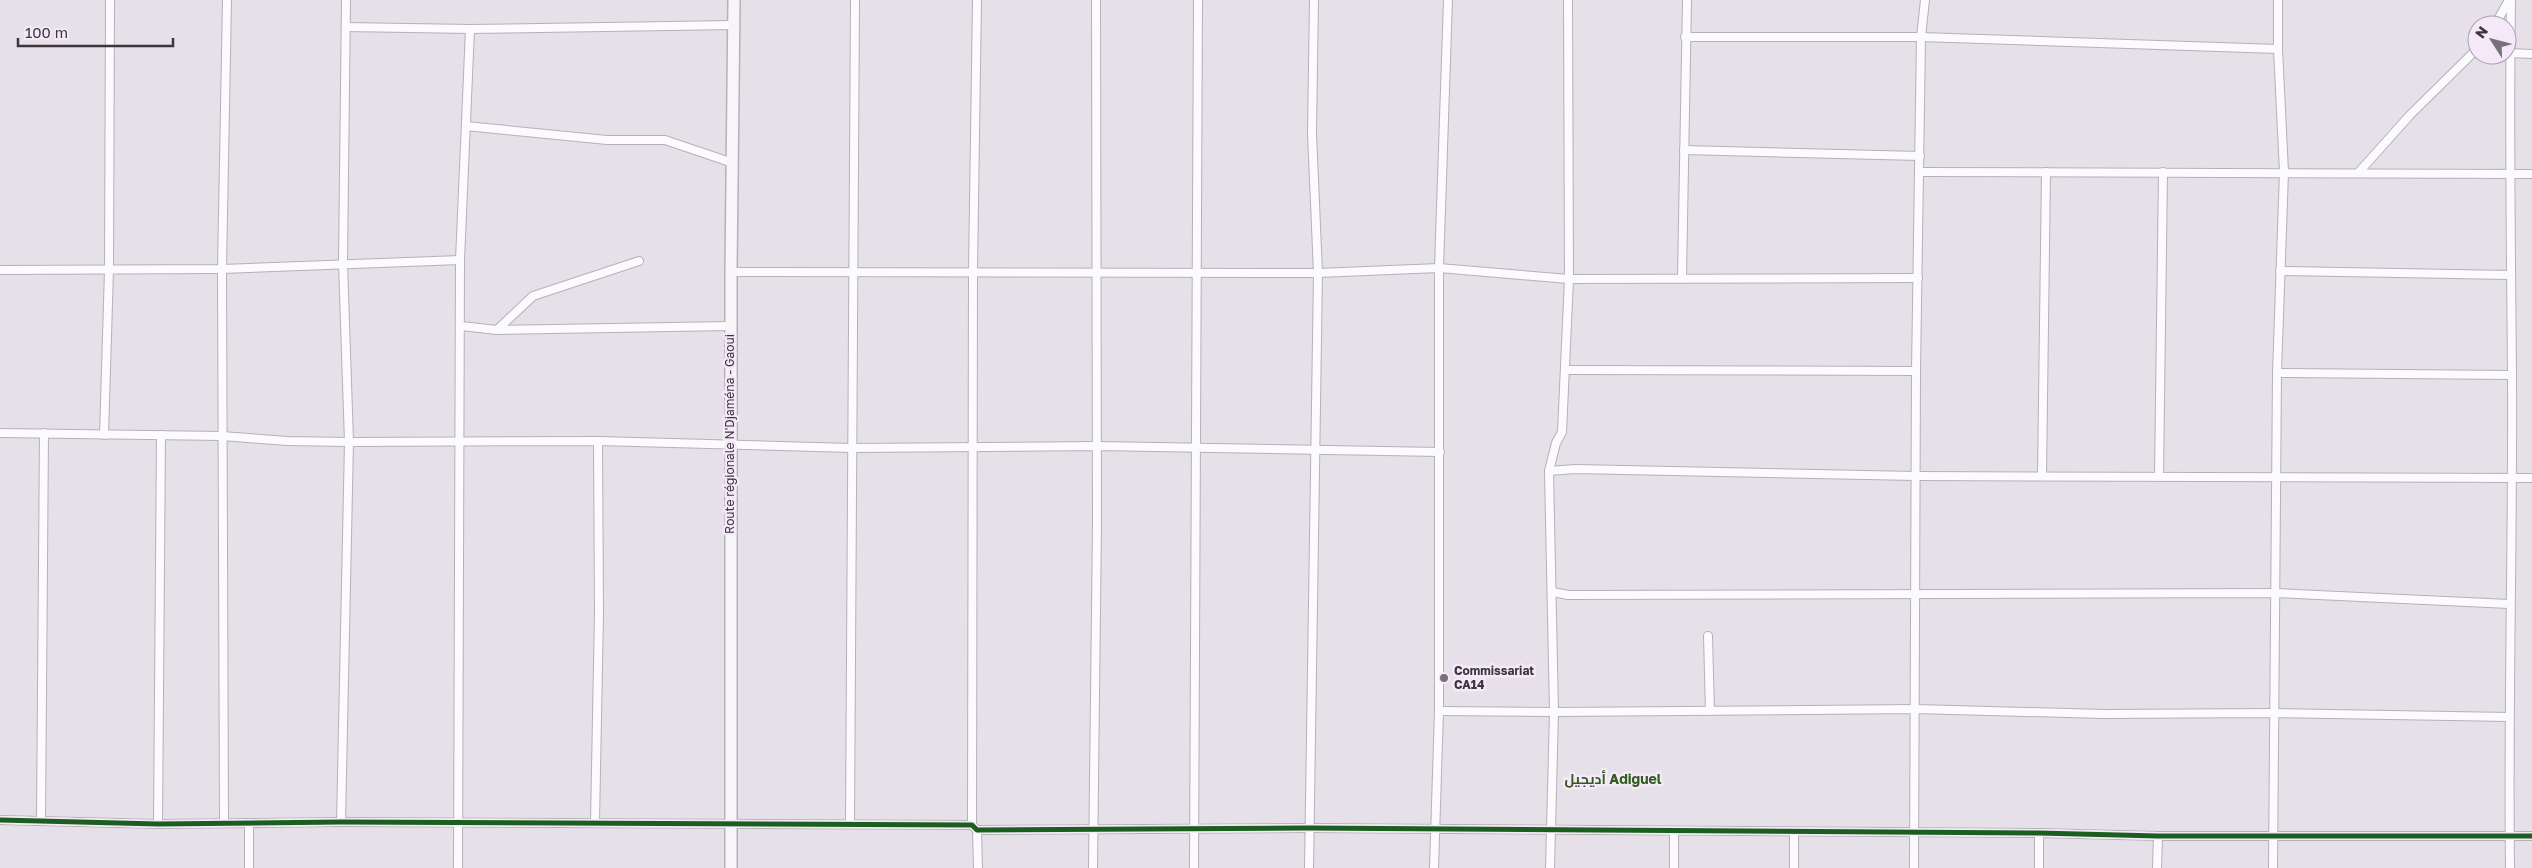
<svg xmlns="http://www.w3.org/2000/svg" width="2532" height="868" viewBox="0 0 2532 868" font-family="'Golos Text',Cairo,sans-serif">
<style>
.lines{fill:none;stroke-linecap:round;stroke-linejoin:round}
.street-casing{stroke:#b6b1b7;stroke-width:10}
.secondary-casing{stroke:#b6b1b7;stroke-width:14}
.street{stroke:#fbfafc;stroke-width:8}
.secondary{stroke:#f8f5f9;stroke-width:11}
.cycleway-casing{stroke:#f5e9f9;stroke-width:8}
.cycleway{stroke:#1b5e20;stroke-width:5}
.poi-dot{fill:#777279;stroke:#f5e9f9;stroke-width:2}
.labels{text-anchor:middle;stroke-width:5;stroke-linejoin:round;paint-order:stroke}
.street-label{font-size:12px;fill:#3b373d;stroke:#f5e9f9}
.poi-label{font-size:12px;font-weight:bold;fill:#3b373d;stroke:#f5e9f9;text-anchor:start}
.neighbourhood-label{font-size:14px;font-weight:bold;fill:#325b20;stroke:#f5e9f9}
</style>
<rect width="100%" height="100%" fill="#e6e0e8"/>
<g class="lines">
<defs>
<g id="street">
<path d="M2495,25l14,-25"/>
<path d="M346,27l124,2 264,-4"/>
<path d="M1685,37h236l357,12"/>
<path d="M2510,53l22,1"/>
<path d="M466,126l141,14h58l68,23"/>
<path d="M1684,150l236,6"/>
<path d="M1920,172l612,2"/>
<path d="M2359,172l51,-57 67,-66"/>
<path d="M0,270l222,-1 238,-9"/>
<path d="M2280,271l230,4"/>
<path d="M731,272l587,1 121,-5 130,11 349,-1"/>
<path d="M1682,277l5,-277"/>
<path d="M461,326l36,4 233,-4"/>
<path d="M497,330l36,-34 106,-35"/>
<path d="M1566,370l350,1"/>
<path d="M2277,373l235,2"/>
<path d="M0,433l222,3 65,5 62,1 249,-1 254,7 246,-2 342,6"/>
<path d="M104,435l5,-165 1,-270"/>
<path d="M1549,471l26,-2 341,7 616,2"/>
<path d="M2042,476l4,-304"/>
<path d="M2159,476l4,-304"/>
<path d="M1553,592l15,3 708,-2 233,11"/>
<path d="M1708,636l2,75"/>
<path d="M1439,711l115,1 362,-3 188,5 170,-1 235,4"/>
<path d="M0,820l158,4 183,-2 631,3 5,5 331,-2 731,5 119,3h374"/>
<path d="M41,820l3,-387"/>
<path d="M341,822l8,-380 -6,-179 3,-263"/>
<path d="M595,822l4,-209 -1,-172"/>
<path d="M224,823l-2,-554 5,-269"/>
<path d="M850,823l5,-823"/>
<path d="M158,824l3,-389"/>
<path d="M972,825l1,-554 4,-271"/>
<path d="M977,830l1,38"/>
<path d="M249,868v-45"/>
<path d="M458,868l2,-608 10,-231"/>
<path d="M1093,868l4,-345 -1,-523"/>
<path d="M1194,868l4,-868"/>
<path d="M1309,868l9,-595 -6,-140 2,-133"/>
<path d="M1434,868l5,-157v-443l9,-268"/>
<path d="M1550,868l4,-156 -5,-241 7,-28 6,-11 7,-153 -1,-279"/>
<path d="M1674,868v-37"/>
<path d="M1794,868v-35"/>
<path d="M1914,868l2,-497 5,-334 4,-37"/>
<path d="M2039,868v-35"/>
<path d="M2157,868l1,-32"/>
<path d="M2273,868l4,-495 7,-201 -6,-123v-49"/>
<path d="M2510,868c-2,-164 3,-329 2,-493 -1,-125 -3,-250 -1,-375"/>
</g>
<path id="secondary" d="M731,868v-596l3,-272"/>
</defs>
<use href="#street" class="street-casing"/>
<use href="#secondary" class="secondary-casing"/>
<use href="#street" class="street"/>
<use href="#secondary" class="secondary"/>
<defs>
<path id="cycleway" d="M0,820l158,4 183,-2 631,3 5,5 331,-2 731,5 119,3h374"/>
</defs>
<use href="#cycleway" class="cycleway-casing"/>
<use href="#cycleway" class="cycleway"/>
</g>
<circle class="poi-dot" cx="1444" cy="678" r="5"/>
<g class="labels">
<g class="street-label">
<text transform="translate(730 434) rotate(-90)" y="4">Route régionale N'Djaména - Gaoui</text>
</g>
<g class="poi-label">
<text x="1454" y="675">Commissariat<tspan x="1454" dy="14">CA14</tspan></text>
</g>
<g class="neighbourhood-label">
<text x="1613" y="784">أديجيل Adiguel</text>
</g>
</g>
<g transform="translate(2492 40) rotate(306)"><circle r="24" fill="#f5e9f9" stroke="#aba2ae"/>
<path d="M0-4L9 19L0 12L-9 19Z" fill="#777279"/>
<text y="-8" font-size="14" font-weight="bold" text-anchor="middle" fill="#3b373d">N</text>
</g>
<path d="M18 38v8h155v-8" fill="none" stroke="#3b373d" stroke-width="2.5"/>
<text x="25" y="38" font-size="15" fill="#3b373d" stroke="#f5e9f9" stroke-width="4" paint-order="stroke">100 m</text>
</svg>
